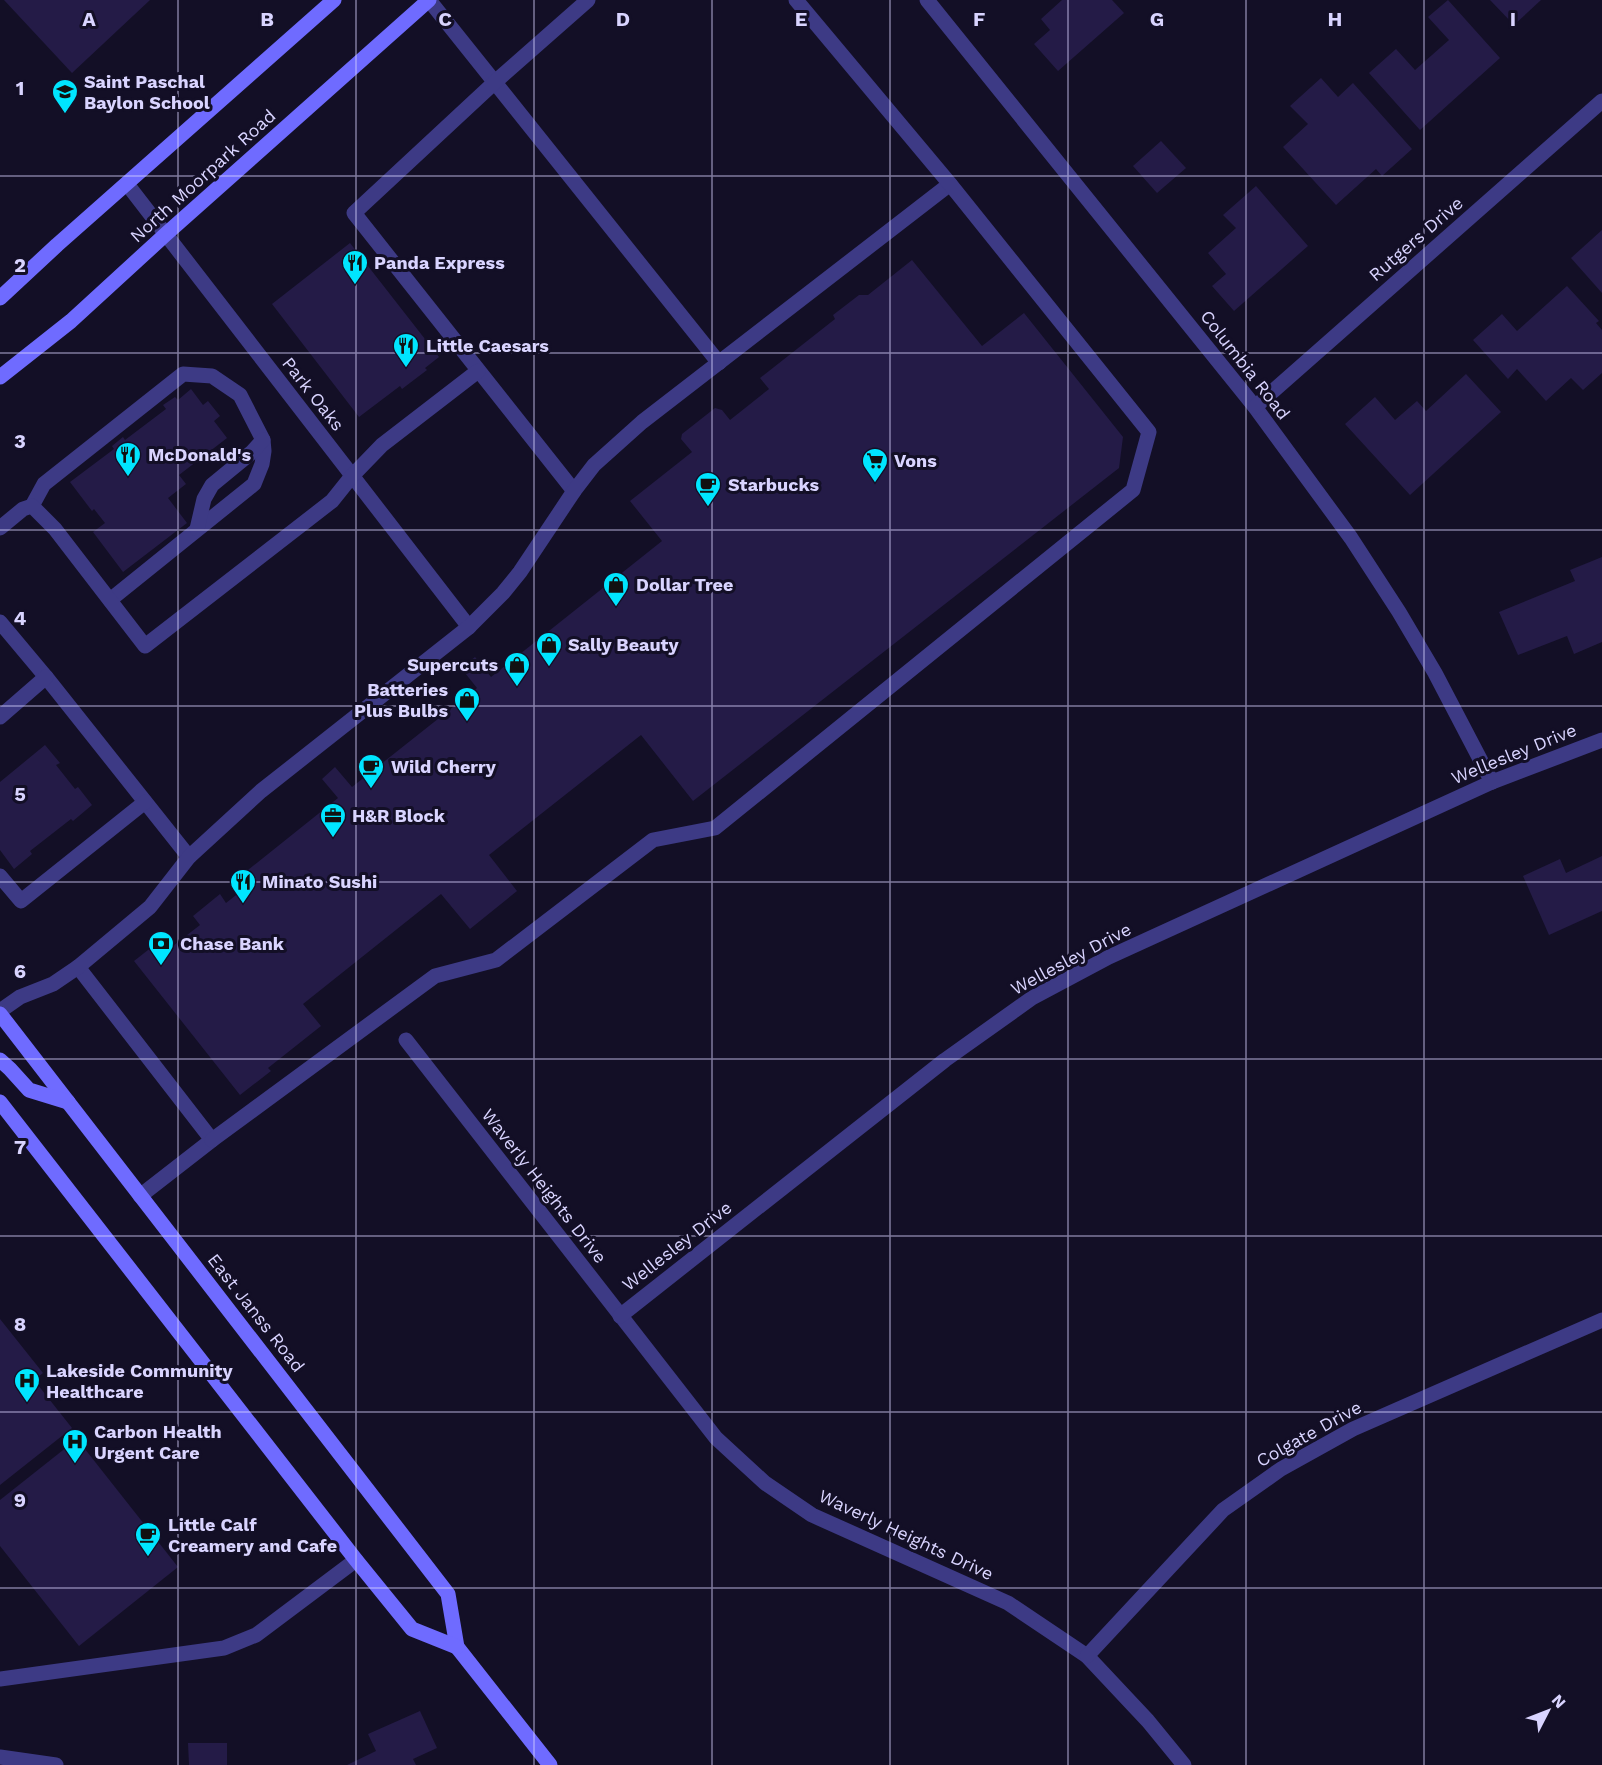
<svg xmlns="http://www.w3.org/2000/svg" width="1602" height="1765" viewBox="0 0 1602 1765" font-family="'Work Sans',sans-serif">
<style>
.building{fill:#241b47}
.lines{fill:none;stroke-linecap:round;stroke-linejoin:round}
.service{stroke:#3d3a85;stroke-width:15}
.minor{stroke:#3d3a85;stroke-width:15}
.secondary{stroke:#6f6bff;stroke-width:15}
.grid{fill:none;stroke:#d9d4ff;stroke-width:1.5;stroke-opacity:0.55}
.labels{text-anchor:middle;stroke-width:6;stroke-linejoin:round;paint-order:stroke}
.poi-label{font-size:18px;font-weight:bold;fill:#d9d4ff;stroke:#130f26;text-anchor:start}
.street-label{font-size:18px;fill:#d9d4ff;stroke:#130f26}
.grid-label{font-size:20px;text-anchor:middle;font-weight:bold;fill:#d9d4ff;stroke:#130f26;stroke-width:6;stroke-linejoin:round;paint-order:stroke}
</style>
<rect width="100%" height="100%" fill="#130f26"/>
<g class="building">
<path d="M4,0h146l-78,73z"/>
<path d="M1062,0h50l12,13 -66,58 -24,-27 16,-14 -9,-11z"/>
<path d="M1448,0l52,58 -80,72 -51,-57 27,-24 19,21 34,-30 -21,-23z"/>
<path d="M1490,0h51l-27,25z"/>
<path d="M1321,78l17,19 15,-14 59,66 -30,27 -6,-7 -40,36 -53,-58 25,-23 -18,-18z"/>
<path d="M1161,141l25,27 -29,25 -24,-27z"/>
<path d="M1256,186l52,60 -74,65 -22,-25 14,-12 -18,-21 28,-25 -13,-13z"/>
<path d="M1602,230v63l-31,-35z"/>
<path d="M350,243l89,114 -14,11 2,2 -25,19 -2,-3 -41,31 -87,-113z"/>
<path d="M912,260l70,86 42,-33 99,124 -4,31 -426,333 -52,-66 -152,120 28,36 -47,38 -29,-35 -138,110 18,22 -53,42 3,3 -31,24 -106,-134 28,-22 7,10 31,-24 -7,-9 27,-22 6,9 19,-15 -7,-10 100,-80 -16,-19 13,-12 17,20 125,-99 -16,-20 14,-11 16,20 171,-136 -32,-40 62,-49 -11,-13 1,-5 33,-26 7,2 8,10 39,-31 -9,-11 75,-59 -2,-4 26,-20h9z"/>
<path d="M1567,286l32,35 -3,2 6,7v43l-19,17 -12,-12 -25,23 -29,-32 -9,10 -35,-39 29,-26 15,17z"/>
<path d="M1466,374l35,38 -91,83 -65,-71 30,-27 20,23 22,-19 9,10z"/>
<path d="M191,389l12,16 5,-4 12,15 -6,5 13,17 -48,37 7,9 -18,14 19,25 -64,49 -30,-40 12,-9 -11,-14 -2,2 -22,-29 44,-33 -2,-3 11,-9 2,3 41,-31 -3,-4 12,-8 3,3z"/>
<path d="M1602,557v85l-28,12 -7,-18 -49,19 -19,-43 76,-31 -5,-11z"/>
<path d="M45,745l15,18 -4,2 19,24 3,-2 14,18 -19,16 -2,-2 -41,32 2,3 -18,15 -14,-19v-68z"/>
<path d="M1602,856v55l-53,24 -26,-59 37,-17 6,14z"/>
<path d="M0,1319l43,54 -9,7 38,48 -72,57z"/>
<path d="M77,1439l101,128 -99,79 -79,-100v-46z"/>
<path d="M420,1711l17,37 -24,11 3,6h-69l29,-14 -8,-17z"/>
<path d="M188,1743h39v22h-38z"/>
</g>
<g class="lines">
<g class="service">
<path d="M429,0l290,363"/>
<path d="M127,184l342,443"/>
<path d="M574,491l-220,-278 141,-131 93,-82"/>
<path d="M32,506l12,-22 139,-110 29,2 28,19 23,45 1,11 -2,13 -8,20 -144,116"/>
<path d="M0,528l23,-19 9,-3 23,23 90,117 187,-145 20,-25 30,-31 96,-74"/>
<path d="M197,529l7,-30 8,-14 40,-33 11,-12"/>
<path d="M0,622l46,55 143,180"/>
<path d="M0,717l46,-40"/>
<path d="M0,876l21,25 124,-99"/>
<path d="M78,967l134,173 -72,56"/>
<path d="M0,1011l20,-14 33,-13 25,-17 72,-60 39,-50 72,-66 208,-164 34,-34 17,-21 54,-81 20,-26 48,-43 308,-238"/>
<path d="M212,1140l223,-164 61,-16 157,-120 62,-12 418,-338 16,-58 -199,-248 -154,-184"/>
<path d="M0,1679l224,-31 32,-13 100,-75"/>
</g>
<g class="minor">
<path d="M927,0l328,407 96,131 48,74 36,61 57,109"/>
<path d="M1255,407l347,-306"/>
<path d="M406,1040l310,398 49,45 47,32 196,88 79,53 61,65 36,44"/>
<path d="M620,1316l325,-256 87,-62 77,-41 383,-175 110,-42"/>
<path d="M1087,1656l136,-146 58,-41 72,-40 249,-109"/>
<path d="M0,1757l56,8"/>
</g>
<g class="secondary">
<path d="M0,298l57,-53 277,-245"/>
<path d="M0,377l71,-56 95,-87 263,-234"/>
<path d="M0,1014l448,580 9,53 93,118"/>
<path d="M0,1060l10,9 19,21 39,12"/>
<path d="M0,1102l356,458 56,69 45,18"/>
</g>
</g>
<path class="grid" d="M178,0v1765M356,0v1765M534,0v1765M712,0v1765M890,0v1765M1068,0v1765M1246,0v1765M1424,0v1765M0,176h1602M0,353h1602M0,530h1602M0,706h1602M0,882h1602M0,1059h1602M0,1236h1602M0,1412h1602M0,1588h1602"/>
<defs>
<symbol id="school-pin" viewBox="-11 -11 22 30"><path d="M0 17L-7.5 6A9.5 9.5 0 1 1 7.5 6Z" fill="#00e5ff" stroke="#130f26"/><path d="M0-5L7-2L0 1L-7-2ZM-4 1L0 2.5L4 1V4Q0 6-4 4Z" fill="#111"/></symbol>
<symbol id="restaurant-pin" viewBox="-11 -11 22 30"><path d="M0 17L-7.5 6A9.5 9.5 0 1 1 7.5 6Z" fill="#00e5ff" stroke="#130f26"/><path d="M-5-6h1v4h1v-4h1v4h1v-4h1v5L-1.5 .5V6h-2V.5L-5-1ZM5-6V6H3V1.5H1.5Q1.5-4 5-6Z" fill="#111"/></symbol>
<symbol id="supermarket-pin" viewBox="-11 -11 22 30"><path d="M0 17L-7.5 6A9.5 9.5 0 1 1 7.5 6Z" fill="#00e5ff" stroke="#130f26"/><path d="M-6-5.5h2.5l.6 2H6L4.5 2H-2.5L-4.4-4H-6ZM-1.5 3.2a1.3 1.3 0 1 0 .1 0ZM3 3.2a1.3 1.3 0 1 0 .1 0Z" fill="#111"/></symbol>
<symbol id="cafe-pin" viewBox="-11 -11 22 30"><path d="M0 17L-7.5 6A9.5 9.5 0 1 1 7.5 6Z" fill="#00e5ff" stroke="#130f26"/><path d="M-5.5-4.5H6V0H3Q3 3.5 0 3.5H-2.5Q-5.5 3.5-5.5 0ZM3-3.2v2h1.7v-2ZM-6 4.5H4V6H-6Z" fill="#111"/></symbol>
<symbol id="shop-pin" viewBox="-11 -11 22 30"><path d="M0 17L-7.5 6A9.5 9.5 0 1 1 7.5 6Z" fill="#00e5ff" stroke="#130f26"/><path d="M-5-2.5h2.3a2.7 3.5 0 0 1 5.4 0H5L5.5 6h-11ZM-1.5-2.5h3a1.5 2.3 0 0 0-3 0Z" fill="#111"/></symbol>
<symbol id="office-pin" viewBox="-11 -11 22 30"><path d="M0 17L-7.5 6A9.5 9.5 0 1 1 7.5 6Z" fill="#00e5ff" stroke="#130f26"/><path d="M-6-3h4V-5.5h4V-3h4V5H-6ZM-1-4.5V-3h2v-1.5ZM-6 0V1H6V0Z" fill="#111"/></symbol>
<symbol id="bank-pin" viewBox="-11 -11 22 30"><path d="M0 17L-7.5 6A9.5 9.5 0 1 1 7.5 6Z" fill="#00e5ff" stroke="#130f26"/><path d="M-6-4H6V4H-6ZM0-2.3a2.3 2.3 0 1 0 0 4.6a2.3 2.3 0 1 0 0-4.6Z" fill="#111"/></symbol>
<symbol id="hospital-pin" viewBox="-11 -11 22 30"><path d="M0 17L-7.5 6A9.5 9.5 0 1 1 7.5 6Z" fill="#00e5ff" stroke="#130f26"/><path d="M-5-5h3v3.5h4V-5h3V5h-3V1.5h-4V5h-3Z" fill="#111"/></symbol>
</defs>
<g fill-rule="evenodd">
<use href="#school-pin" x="50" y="77" width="30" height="40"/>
<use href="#restaurant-pin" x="340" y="248" width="30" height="40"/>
<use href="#restaurant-pin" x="391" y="331" width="30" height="40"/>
<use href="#restaurant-pin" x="113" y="440" width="30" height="40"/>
<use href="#supermarket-pin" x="860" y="446" width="30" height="40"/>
<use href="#cafe-pin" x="693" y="470" width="30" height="40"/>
<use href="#shop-pin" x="601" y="570" width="30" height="40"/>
<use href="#shop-pin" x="534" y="630" width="30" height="40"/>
<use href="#shop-pin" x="502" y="650" width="30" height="40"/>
<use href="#shop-pin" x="452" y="685" width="30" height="40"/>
<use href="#cafe-pin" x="356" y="752" width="30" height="40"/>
<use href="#office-pin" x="318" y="801" width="30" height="40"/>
<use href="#restaurant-pin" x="228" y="867" width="30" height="40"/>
<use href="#bank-pin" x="146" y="929" width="30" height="40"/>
<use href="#hospital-pin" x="12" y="1366" width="30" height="40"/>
<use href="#hospital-pin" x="60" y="1427" width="30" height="40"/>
<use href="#cafe-pin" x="133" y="1520" width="30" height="40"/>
</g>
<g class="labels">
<g class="poi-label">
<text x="84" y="88">Saint Paschal<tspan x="84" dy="21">Baylon School</tspan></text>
<text x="374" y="269">Panda Express</text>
<text x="426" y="352">Little Caesars</text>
<text x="148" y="461">McDonald's</text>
<text x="894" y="467">Vons</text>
<text x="728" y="491">Starbucks</text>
<text x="636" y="591">Dollar Tree</text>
<text x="568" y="651">Sally Beauty</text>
<text x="498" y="671" text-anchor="end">Supercuts</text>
<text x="448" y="696" text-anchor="end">Batteries<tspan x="448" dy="21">Plus Bulbs</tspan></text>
<text x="391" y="773">Wild Cherry</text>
<text x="352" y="822">H&amp;R Block</text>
<text x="262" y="888">Minato Sushi</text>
<text x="180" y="950">Chase Bank</text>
<text x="46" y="1377">Lakeside Community<tspan x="46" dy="21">Healthcare</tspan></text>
<text x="94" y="1438">Carbon Health<tspan x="94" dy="21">Urgent Care</tspan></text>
<text x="168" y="1531">Little Calf<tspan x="168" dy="21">Creamery and Cafe</tspan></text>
</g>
<g class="street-label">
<text transform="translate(203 176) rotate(-42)" y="6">North Moorpark Road</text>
<text transform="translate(1416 239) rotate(-41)" y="6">Rutgers Drive</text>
<text transform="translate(1245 365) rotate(52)" y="6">Columbia Road</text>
<text transform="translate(313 394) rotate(52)" y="6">Park Oaks</text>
<text transform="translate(1514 754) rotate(-22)" y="6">Wellesley Drive</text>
<text transform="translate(1071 959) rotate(-28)" y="6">Wellesley Drive</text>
<text transform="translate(544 1186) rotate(52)" y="6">Waverly Heights Drive</text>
<text transform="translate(677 1246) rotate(-38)" y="6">Wellesley Drive</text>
<text transform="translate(256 1313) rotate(52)" y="6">East Janss Road</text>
<text transform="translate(1309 1434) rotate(-29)" y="6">Colgate Drive</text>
<text transform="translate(906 1535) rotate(25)" y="6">Waverly Heights Drive</text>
</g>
</g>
<g class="grid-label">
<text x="89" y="26">A</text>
<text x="267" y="26">B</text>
<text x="445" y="26">C</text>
<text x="623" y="26">D</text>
<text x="801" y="26">E</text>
<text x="979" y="26">F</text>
<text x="1157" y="26">G</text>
<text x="1335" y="26">H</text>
<text x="1513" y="26">I</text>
<text x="20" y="95">1</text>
<text x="20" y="272">2</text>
<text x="20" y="448">3</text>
<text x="20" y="625">4</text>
<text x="20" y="801">5</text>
<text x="20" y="978">6</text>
<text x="20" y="1154">7</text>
<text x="20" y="1331">8</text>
<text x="20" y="1507">9</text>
</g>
<g transform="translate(1548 1711) rotate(48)" stroke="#130f26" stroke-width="4.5" paint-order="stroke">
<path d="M0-4.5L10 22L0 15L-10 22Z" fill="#d9d4ff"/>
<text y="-9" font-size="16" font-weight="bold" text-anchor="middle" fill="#d9d4ff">N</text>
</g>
</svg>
